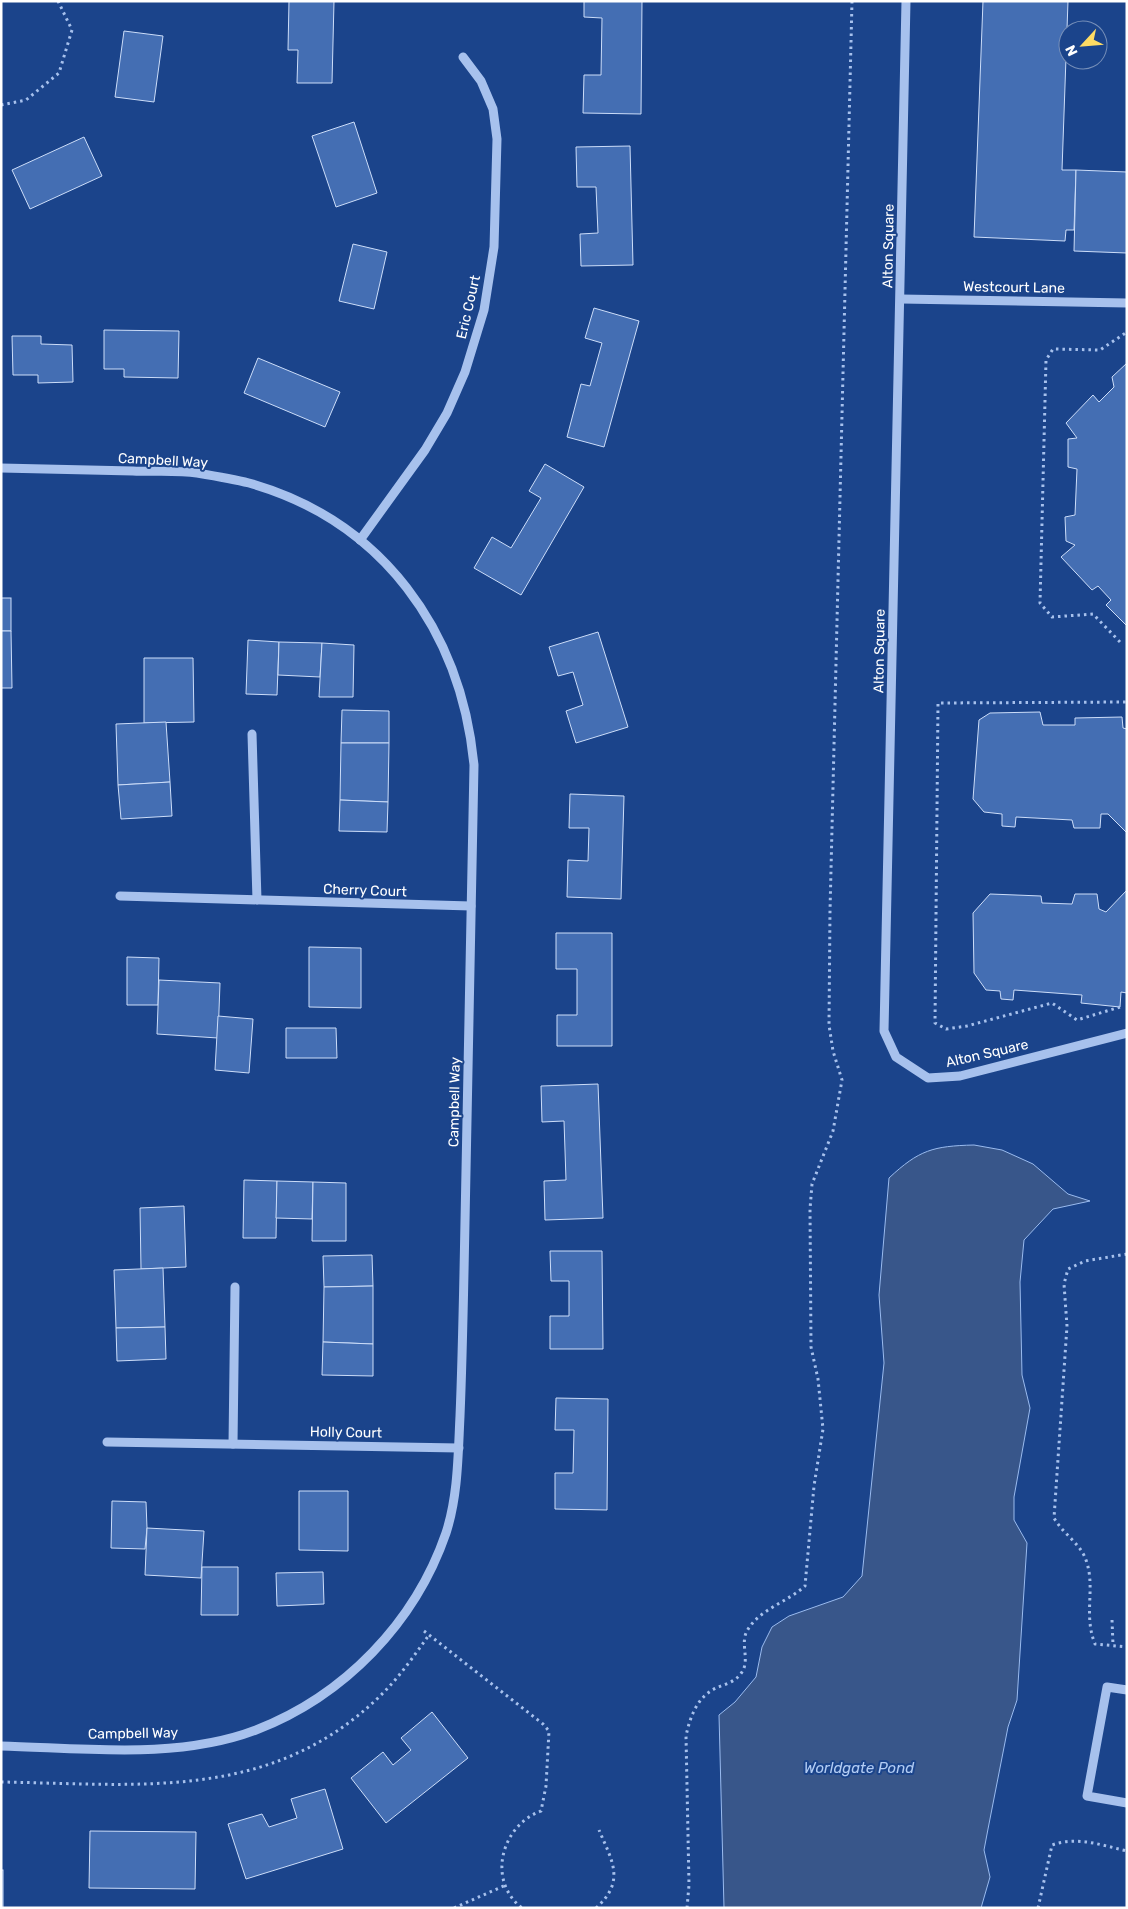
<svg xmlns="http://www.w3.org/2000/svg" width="1128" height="1909" viewBox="0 0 1128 1909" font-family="Rubik,sans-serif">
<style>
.water{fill:#38568a;stroke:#9abbef}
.building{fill:#446eb3;stroke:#ccddf9}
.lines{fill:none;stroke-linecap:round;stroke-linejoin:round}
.path{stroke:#a7c1ed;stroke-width:3;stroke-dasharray:2.5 4;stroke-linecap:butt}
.minor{stroke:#a7c1ed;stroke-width:9}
.labels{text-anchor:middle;stroke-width:4;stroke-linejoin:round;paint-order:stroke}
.street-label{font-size:14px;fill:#fff;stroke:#1b448b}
.water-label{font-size:15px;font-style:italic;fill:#b2ccf4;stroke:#1b448b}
</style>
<rect width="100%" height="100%" fill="#1b448b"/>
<path class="water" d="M974,1145l28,5 31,14 35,30 22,7 -37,8 -29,31 -4,42 2,93 8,33 -16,89v23l13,23 -10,157 -9,27 -20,102 -4,21 6,27 -9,31h-257l-5,-193 16,-13 21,-25 6,-30 10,-20 17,-11 54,-19 19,-21 22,-213 -5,-68 10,-117c30,-28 44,-32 85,-33z"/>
<g class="building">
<path d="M289,1h45l-2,82h-35l1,-33h-10z"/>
<path d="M584,1h58l-1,113 -58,-1 1,-38h17l1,-57 -18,-1z"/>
<path d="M983,1h85l-6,169h14l-2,60h-8l-1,11 -91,-4z"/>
<path d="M124,31l39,5 -9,66 -39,-5z"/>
<path d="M354,122l23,71 -41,14 -24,-71z"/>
<path d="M84,137l18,39 -72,33 -18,-39z"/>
<path d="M630,146l3,119 -52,1 -1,-32 18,-1 -2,-46h-19l-1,-40z"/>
<path d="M1076,170l51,2v81l-53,-2z"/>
<path d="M353,244l34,8 -13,57 -35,-8z"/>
<path d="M594,308l45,13 -35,126 -37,-10 14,-53 9,2 12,-43 -17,-5z"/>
<path d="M104,330l75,1 -1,47 -54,-1v-8h-20z"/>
<path d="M12,336h29v8l31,1 1,37 -35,1v-8h-25z"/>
<path d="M258,358l82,34 -15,35 -81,-34z"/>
<path d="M1127,363v263l-21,-21 5,-5 -13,-14 -6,4 -31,-33 14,-12 -9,-4 -1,-24 10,-2 2,-46 -9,-2v-28l9,-1 -11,-15 27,-28 6,7 15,-15 -2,-10z"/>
<path d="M545,464l39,23 -63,108 -47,-27 18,-31 19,11 30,-50 -12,-7z"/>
<rect x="1" y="598" width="10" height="33"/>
<path d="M1,631h10l1,57h-11z"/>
<path d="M598,632l30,95 -52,16 -10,-32 17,-6 -10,-33 -15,4 -9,-29z"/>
<path d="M248,640l31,2 -2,53 -31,-1z"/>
<path d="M279,642l43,1 -2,34 -42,-2z"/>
<path d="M322,643l32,2 -1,52h-34z"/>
<path d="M144,658h49l1,64 -50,1z"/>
<path d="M342,710l47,1v32h-48z"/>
<path d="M1040,712l3,13h32v-7l47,-1 1,11 4,1v104l-19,-19h-7l-1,14h-26l-2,-8 -56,-3 -1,10 -13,-1v-12l-18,-2 -11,-13 6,-79 11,-7z"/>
<path d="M166,722l4,60 -52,3 -2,-61z"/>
<path d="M341,743h48l-1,59 -48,-2z"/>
<path d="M170,782l2,34 -51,3 -3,-34z"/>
<path d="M570,794l54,2 -3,103 -54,-2 1,-37 20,1 1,-33h-20z"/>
<path d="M340,800l48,2 -1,30 -48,-1z"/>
<path d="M1127,890v103l-6,-1 -1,15 -39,-4 1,-8 -68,-5 -1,10 -12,-1 -1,-8 -14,-1 -12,-17 -1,-60 17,-19 51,2 1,7 30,1 3,-10h22l2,15 7,3z"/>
<path d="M556,933h56v113h-55v-31h20v-46h-21z"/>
<path d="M309,947l52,1v60l-52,-1z"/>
<path d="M127,957l32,1 -1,47h-31z"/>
<path d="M159,980l61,3 -2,55 -61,-4z"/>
<path d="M218,1016l35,3 -4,54 -34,-3z"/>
<path d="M286,1028h50l1,30h-51z"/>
<path d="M598,1084l5,134 -58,2 -1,-39 22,-1 -2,-59 -22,1 -1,-36z"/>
<path d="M244,1180l33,1 -1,57h-33z"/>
<path d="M277,1181l36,1 -1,37 -36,-1z"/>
<path d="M313,1182l33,1v58h-34z"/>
<path d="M184,1206l2,61 -45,2 -1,-61z"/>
<path d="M550,1251h52l1,98h-53v-33h19v-35h-18z"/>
<path d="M372,1255l1,31 -49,1 -1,-31z"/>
<path d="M163,1268l2,59 -49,1 -2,-58z"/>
<path d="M373,1286v58l-50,-2 1,-55z"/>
<path d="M165,1327l1,32 -49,2 -1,-33z"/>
<path d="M323,1342l50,2v32l-51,-1z"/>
<path d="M556,1398l52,1 -1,111 -52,-1v-36h18l1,-43h-19z"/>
<path d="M299,1491h49v60l-49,-1z"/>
<path d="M112,1501l34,1 1,26 -2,21 -34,-1z"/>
<path d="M147,1528l57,3 -3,47 -56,-3z"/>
<path d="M202,1567h36v48h-37z"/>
<path d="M323,1572l1,32 -47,2 -1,-33z"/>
<path d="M432,1712l36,46 -82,65 -35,-45 32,-26 10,13 18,-15 -10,-12z"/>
<path d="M325,1789l18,60 -97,30 -18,-55 34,-10 7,13 28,-9 -6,-19z"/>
<path d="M90,1831l106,1 -1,57 -106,-1z"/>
<rect x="1" y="1870" width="2" height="38"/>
</g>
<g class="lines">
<g class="path">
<path d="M1,105l25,-5 33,-27 13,-43 -14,-29"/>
<path d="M1120,642l-27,-28 -41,3 -12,-14 6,-243 7,-11 47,1 27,-18"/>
<path d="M1120,1007l-43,13 -25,-17 -85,23 -21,3 -11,-6 3,-320 189,-1"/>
<path d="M1127,1254l-42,7 -17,8 -4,15 3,42 -13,192c9,16 26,25 32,42 10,28 -3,54 9,84l32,3"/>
<path d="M1112,1620l1,25"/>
<path d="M424,1631l119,93 6,7 -3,55 -5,25c-39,14 -55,69 -19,97"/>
<path d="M1,1782c138,2 269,20 378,-85 19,-18 35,-41 50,-62"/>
<path d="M454,1908l52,-23"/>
<path d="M596,1908c30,-27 16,-47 3,-78"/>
<path d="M687,1908l2,-23 -3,-149c4,-19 11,-39 30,-48 9,-4 20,-6 26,-16 8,-12 -2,-29 5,-41 11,-21 42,-30 58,-45l9,-100 9,-57 -5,-50 -7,-32 -1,-138 2,-25 21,-53 9,-51 -9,-29 -4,-26 1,-114 22,-910"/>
<path d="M1038,1908l14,-63c25,-9 49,0 75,6"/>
</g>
<g class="minor">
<path d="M906,1l-22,1030 12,26 32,21 32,-2 167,-43"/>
<path d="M901,299l226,4"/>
<path d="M1,468c44,1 88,2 132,3 21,1 44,-1 64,2 18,3 36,6 52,10 134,38 212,148 225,282 -4,169 -7,338 -10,507 -1,48 -2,96 -4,144 -2,40 -2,80 -14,117 -31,90 -102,163 -190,197 -78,30 -173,18 -255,16"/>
<path d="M360,540l65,-90 22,-37 18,-41 19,-62 10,-63 3,-108 -4,-30 -12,-28 -18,-24"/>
<path d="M252,734l5,166"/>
<path d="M120,896l351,10"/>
<path d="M107,1442l352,6"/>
<path d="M233,1444l2,-157"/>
<path d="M1127,1690l-20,-3 -20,109 40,7"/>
</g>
</g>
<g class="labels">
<g class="street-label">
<text transform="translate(888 246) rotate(-89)" y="5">Alton Square</text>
<text transform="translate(1014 287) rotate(1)" y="5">Westcourt Lane</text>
<text transform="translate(468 307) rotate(-77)" y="5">Eric Court</text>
<text transform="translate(163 460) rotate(3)" y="5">Campbell Way</text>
<text transform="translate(879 651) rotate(-89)" y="5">Alton Square</text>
<text transform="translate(365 890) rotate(2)" y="5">Cherry Court</text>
<text transform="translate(987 1053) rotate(-13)" y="5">Alton Square</text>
<text transform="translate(454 1102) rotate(-89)" y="5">Campbell Way</text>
<text transform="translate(346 1432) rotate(1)" y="5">Holly Court</text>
<text transform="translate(133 1733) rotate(-1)" y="5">Campbell Way</text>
</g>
<g class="water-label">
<text x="859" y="1773">Worldgate Pond</text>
</g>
</g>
<rect width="1128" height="1909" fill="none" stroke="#ffffff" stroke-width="5"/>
<g transform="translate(1083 45) rotate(244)"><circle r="24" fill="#1b448b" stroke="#768fb9"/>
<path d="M0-4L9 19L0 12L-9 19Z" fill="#fedc64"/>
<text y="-8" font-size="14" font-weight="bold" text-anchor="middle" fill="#ffffff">N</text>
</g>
</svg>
